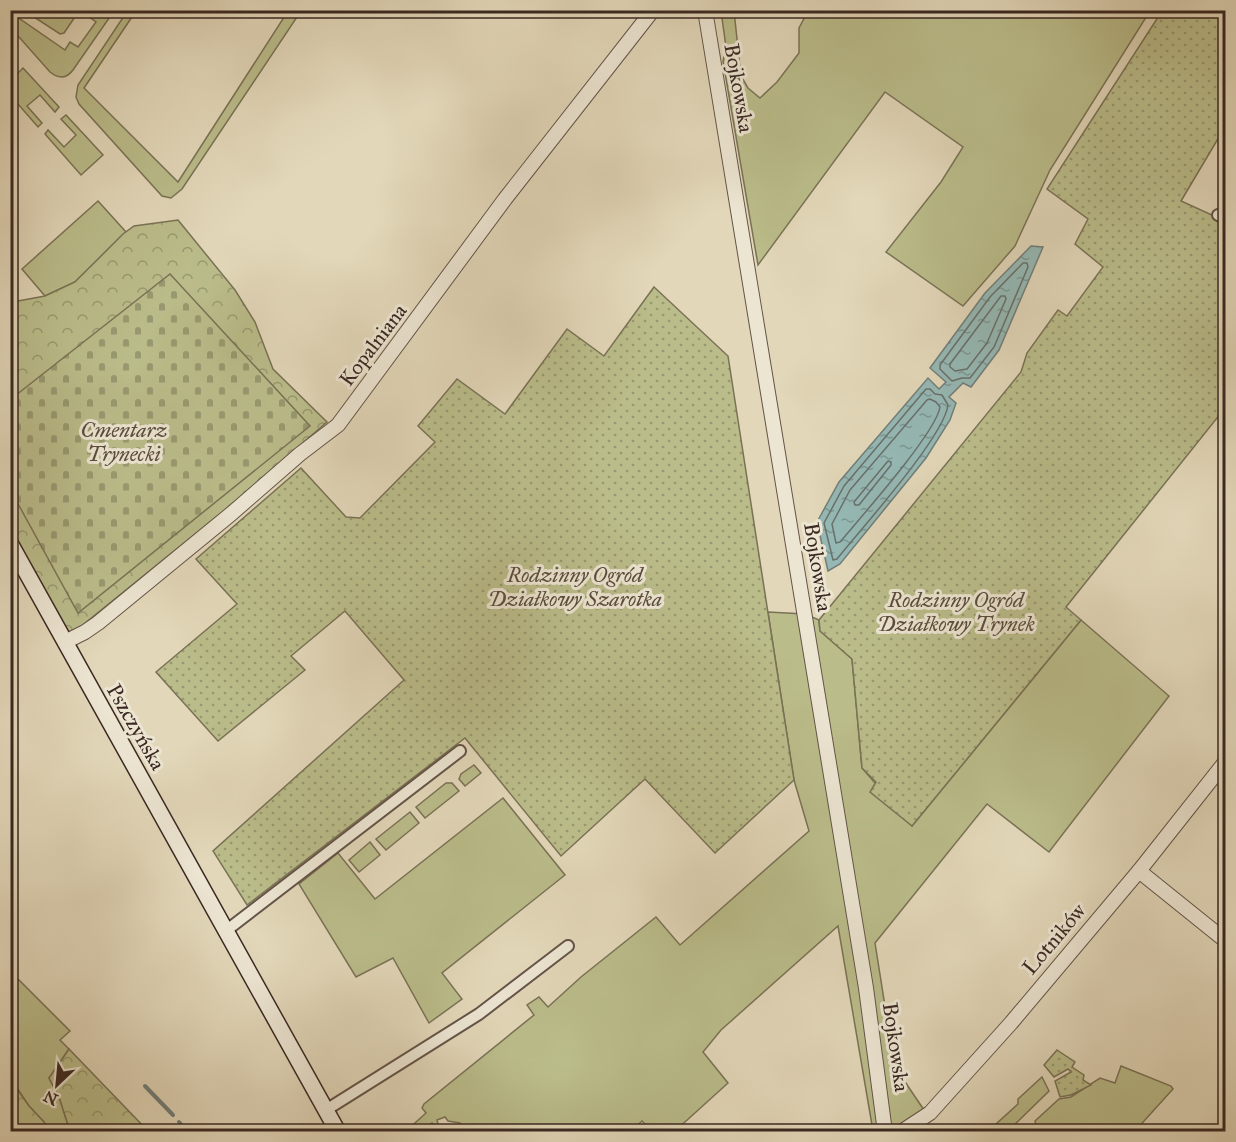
<svg xmlns="http://www.w3.org/2000/svg" width="1236" height="1142" viewBox="0 0 1236 1142" font-family="'IM FELL Great Primer',serif">
<style>
.green{fill:#babc8a;stroke:#7a7256;stroke-width:1.5}
.forest{fill:url(#forest-crowns);stroke:#7a7256;stroke-width:1.5}
.cemetery{fill:url(#cemetery-stones);stroke:#7a7256;stroke-width:1.5}
.garden{fill:url(#garden-dots);stroke:#7a7256;stroke-width:1.5}
.water{fill:url(#water-ripples);stroke:#717e7a;stroke-width:1.5}
.lines{fill:none;stroke-linecap:round;stroke-linejoin:round}
.shore{stroke:#68706b;stroke-width:1.5}
.stream{stroke:#717e7a;stroke-width:4}
.minor-casing{stroke:#645448;stroke-width:14}
.tertiary-casing{stroke:#645448;stroke-width:16}
.secondary-casing{stroke:#3a2822;stroke-width:18}
.minor{stroke:#ece5d2;stroke-width:10}
.tertiary{stroke:#ece5d2;stroke-width:14}
.secondary{stroke:#ece5d2;stroke-width:15}
.labels{text-anchor:middle;stroke-width:6;stroke-linejoin:round;paint-order:stroke}
.street-label{font-size:21px;fill:#3a2822;stroke:#ece5d2}
.park-label{font-size:21px;font-style:italic;fill:#5a4d3c;stroke:#ece5d2}
</style>
<defs>
<pattern id="forest-crowns" width="20" height="18" patternUnits="userSpaceOnUse" patternTransform="scale(1.5)"><rect width="20" height="18" fill="#babc8a"/><path d="M2 6a3 3 0 1 1 6 0M12 15a3 3 0 1 1 6 0" fill="none" stroke="#989970"/></pattern>
<pattern id="cemetery-stones" width="16" height="16" patternUnits="userSpaceOnUse" patternTransform="scale(1.5)"><rect width="16" height="16" fill="#babc8a"/><path d="M2 7V4a2 2 0 0 1 4 0v3zM10 15v-3a2 2 0 0 1 4 0v3z" fill="#989970"/></pattern>
<pattern id="garden-dots" width="8" height="8" patternUnits="userSpaceOnUse" patternTransform="scale(1.5)"><rect width="8" height="8" fill="#babc8a"/><path d="M2 2h.1M6 6h.1" fill="none" stroke="#989970" stroke-width="1.8" stroke-linecap="round"/></pattern>
<pattern id="water-ripples" width="26" height="14" patternUnits="userSpaceOnUse" patternTransform="scale(1.5)"><rect width="26" height="14" fill="#95b8b4"/><path d="M2 4q2-2 4 0t4 0M15 11q2-2 4 0t4 0" fill="none" stroke="#7b9692"/></pattern>
</defs>
<rect width="100%" height="100%" fill="#e2d7b9"/>
<filter id="stains"><feTurbulence type="fractalNoise" baseFrequency=".00333" numOctaves="4"/><feColorMatrix values="0 0 0 0 .2 0 0 0 0 .09 0 0 0 0 .02 0 0 0 .5 -.17"/></filter>
<radialGradient id="worn" r=".72"><stop offset=".6" stop-color="#630" stop-opacity="0"/><stop offset="1" stop-color="#630" stop-opacity=".3"/></radialGradient>
<g class="green">
<path d="M128,10l8,1 -52,77 94,94 110,-171h10l-1,6 -115,172 -11,9 -9,-2 -83,-92 -3,-7 2,-12z"/>
<path d="M10,11h5l-2,3 52,36 5,-8 8,5 18,-25 -8,-6 4,-5 9,3 2,-3h11l-41,59c-7,9 -14,9 -23,2l-39,-44z"/>
<path d="M39,11v-1l40,1 -15,22 -4,1 -26,-17z"/>
<path d="M721,11h13l7,65 7,12 12,10 17,-16 22,-29v-25l9,-17h342l-100,159 -35,76 -52,60 -77,-54 55,-70 22,-35 -78,-55 -127,173 -35,-204 3,-14z"/>
<path d="M23,68l36,39 -4,5 -15,-17 -13,11 15,17 -4,4 -27,-31v-16z"/>
<path d="M66,115l37,40 -22,20 -36,-41 3,-4 16,17 12,-12 -15,-16z"/>
<path d="M98,201l28,31 -51,50 -30,14 -23,-27z"/>
<path d="M768,612l37,2 14,6 1,11 32,28 10,109 50,58 169,-206 88,76 -120,156 -62,-48 -112,139 13,82 9,45 27,40 -23,21h-28l-35,-205 -117,104 -18,22 25,31 -53,48h-23l-10,-10 -11,10 -136,1 -3,-7 -11,6h-15l-6,-8 -12,-2 -3,-4 -8,3 1,4 -4,2 -2,-3 -8,5 -2,-3 -12,6 -5,1 21,-19 -4,-5 2,-4 110,-89 -7,-10 12,-8 9,10 33,-30 75,-60 24,28 129,-114 -15,-51z"/>
<path d="M474,765l7,8 -16,13 -6,-7 2,-5z"/>
<path d="M446,783h6l7,8 -34,27 -9,-11z"/>
<path d="M503,798l62,77 -123,98 20,26 -33,24 -36,-65 -37,19 -57,-93 39,-31 37,46z"/>
<path d="M410,812l9,11 -33,27 -10,-11z"/>
<path d="M370,842l10,13 -21,17 -10,-12z"/>
<path d="M10,971l60,60 -10,9 9,9 -20,29 10,19 11,34h-21l-5,-9 -15,-16 -18,-27z"/>
<path d="M1121,1066l50,20 2,3 -38,42h-68l-5,-4 -9,4h-16l-2,-10 24,-22 12,-2 29,-19 15,5z"/>
<path d="M1042,1077l7,14 -41,40h-14l1,-6 23,-21v-5z"/>
</g>
<g class="forest">
<path d="M178,220l57,70 20,32 18,47 54,53 -96,83 -162,131 -58,-102 -1,-228 8,-5 27,-5 30,-14 48,-48 11,-8z"/>
<path d="M69,1049l79,82h-78l-11,-34 -10,-19z"/>
<path d="M10,1079l19,27 15,16 5,9h-38z"/>
</g>
<path class="cemetery" d="M170,274l140,152 -232,187 -67,-122v-92z"/>
<g class="garden">
<path d="M1162,11h63v116l-44,74 44,20v187l-159,199 15,13 -169,206 -42,-34 6,-10 -14,-14 -10,-109 -32,-28 -1,-11 202,-248 6,-19 31,-43 9,6 36,-49 -28,-23 13,-25 -41,-30z"/>
<path d="M654,287l74,69 66,424 -79,73 -70,-74 -84,77 -96,-118 -218,167 -34,-54 191,-171 -59,-69 -54,45 14,14 -87,71 -62,-69 81,-68 -41,-45 105,-91 45,49 14,1 75,-76 -17,-16 39,-47 48,35 62,-85 37,27z"/>
<path d="M1057,1050l18,12 -3,5 12,8 -1,5 8,5 -20,10 -11,2 -5,-16 16,-9 -3,-3 -14,8 -10,-12z"/>
</g>
<path class="water" d="M1031,246l12,1 -44,103 -28,37 -8,-4 -14,14 7,6 -6,17 -24,38 -86,106 -12,7 -11,-49 22,-40 89,-104 11,11 7,-7 -16,-14 55,-75z"/>
<g class="lines">
<g class="shore">
<path d="M1027,263l1,4 -34,80 -24,31h-8l-10,3 -12,-12v-4l50,-68 33,-34z"/>
<path d="M1001,296h4l1,3 -19,44 -20,26 -12,2 -5,-4v-3z"/>
<path d="M930,389l5,5 7,1 6,10c-4,32 -87,124 -111,154l-4,1 -9,-37 20,-37 82,-97z"/>
<path d="M930,399l6,3 4,5c-4,26 -80,111 -100,135l-4,1 -4,-19 18,-34 77,-90z"/>
<path d="M888,461l3,1v3l-32,40h-4l-1,-3z"/>
</g>
<g class="stream">
<path d="M145,1086l28,29"/>
<path d="M179,1122l9,10"/>
</g>
<defs>
<g id="minor">
<path d="M1218,215l8,3"/>
<path d="M227,930l233,-179"/>
<path d="M326,1110l153,-96 89,-68"/>
</g>
<g id="tertiary">
<path d="M705,10l161,978 19,144"/>
<path d="M65,642l20,-10 13,-9 133,-109 69,-60 38,-29 167,-226 148,-189"/>
<path d="M1139,871l87,70"/>
<path d="M901,1132l29,-19 81,-90 128,-152 87,-110"/>
</g>
<path id="secondary" d="M10,543c108,197 220,392 328,589"/>
</defs>
<use href="#minor" class="minor-casing"/>
<use href="#tertiary" class="tertiary-casing"/>
<use href="#secondary" class="secondary-casing"/>
<use href="#minor" class="minor"/>
<use href="#tertiary" class="tertiary"/>
<use href="#secondary" class="secondary"/>
</g>
<g class="labels">
<g class="street-label">
<text transform="translate(739 88) rotate(80)" y="7">Bojkowska</text>
<text transform="translate(373 345) rotate(-53)" y="7">Kopalniana</text>
<text transform="translate(818 567) rotate(81)" y="7">Bojkowska</text>
<text transform="translate(136 727) rotate(60)" y="7">Pszczyńska</text>
<text transform="translate(1054 939) rotate(-50)" y="7">Lotników</text>
<text transform="translate(896 1047) rotate(82)" y="7">Bojkowska</text>
</g>
<g class="park-label">
<text x="124" y="437">Cmentarz<tspan x="124" dy="24">Trynecki</tspan></text>
<text x="575" y="582">Rodzinny Ogród<tspan x="575" dy="24">Działkowy Szarotka</tspan></text>
<text x="956" y="607">Rodzinny Ogród<tspan x="956" dy="24">Działkowy Trynek</tspan></text>
</g>
</g>
<rect width="1236" height="1142" fill="none" stroke="#e2d7b9" stroke-width="36"/>
<rect x="12" y="12" width="1212" height="1118" fill="none" stroke="#3a2822" stroke-width="3"/>
<rect x="18" y="18" width="1200" height="1106" fill="none" stroke="#3a2822" stroke-width="1.5"/>
<g transform="translate(57 1085) rotate(206)" stroke="#ece5d2" stroke-width="4.5" paint-order="stroke">
<path d="M0-4.5L10 22L0 15L-10 22Z" fill="#3a2822"/>
<text y="-9" font-size="16" font-weight="bold" text-anchor="middle" fill="#3a2822">N</text>
</g>
<rect width="100%" height="100%" filter="url(#stains)"/>
<rect width="100%" height="100%" fill="url(#worn)"/>
</svg>
